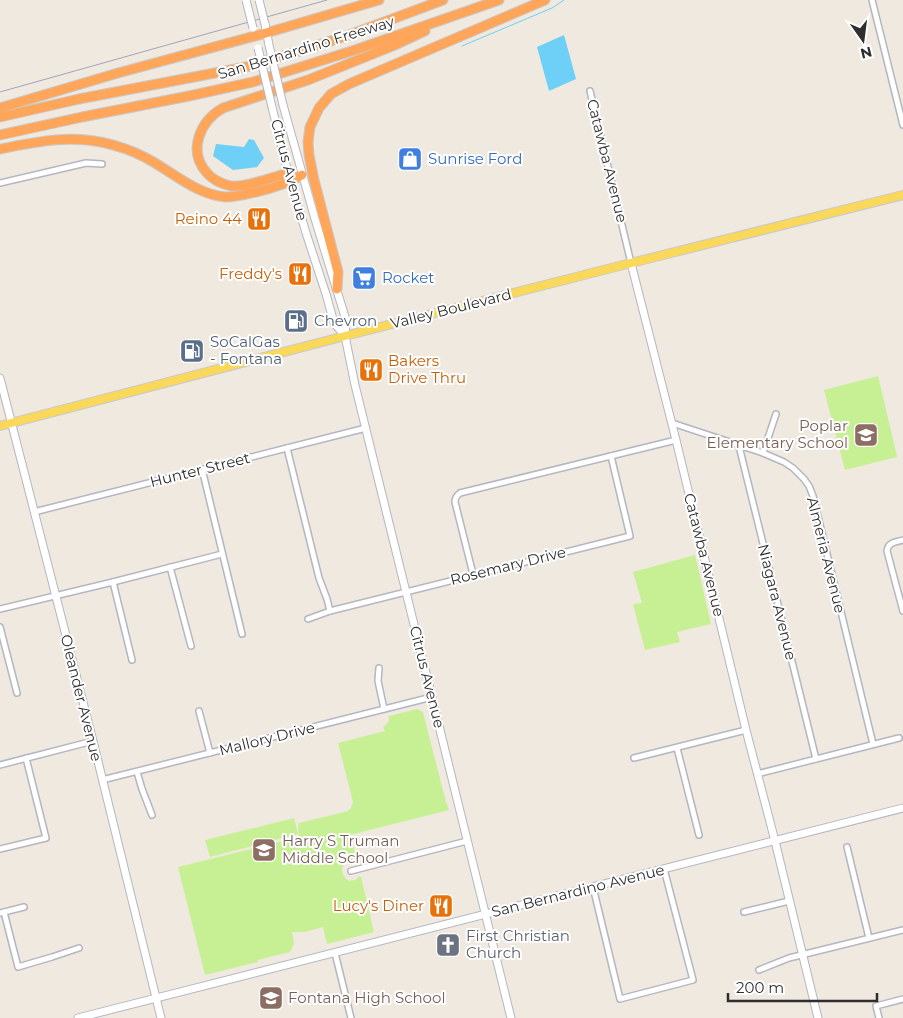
<svg xmlns="http://www.w3.org/2000/svg" width="903" height="1018" viewBox="0 0 903 1018" font-family="Montserrat,sans-serif">
<style>
.pitch{fill:#c7f095}
.water{fill:#6ecff7}
.lines{fill:none;stroke-linecap:round;stroke-linejoin:round}
.stream{stroke:#6ecff7;stroke-width:1}
.street-casing{stroke:#b4b6c2;stroke-width:8}
.secondary-casing{stroke:#b4b6c2;stroke-width:9}
.primary-casing{stroke:#c9c9c9;stroke-width:10}
.highway-casing{stroke:#c9c9c9;stroke-width:11}
.street{stroke:#fff;stroke-width:5}
.secondary{stroke:#fff;stroke-width:7}
.primary{stroke:#fad95a;stroke-width:8}
.highway{stroke:#ffa65b;stroke-width:9}
.rail{stroke:#a1a4b9;stroke-width:1}
.secondary-bridge-casing{stroke:#b4b6c2;stroke-width:9;stroke-linecap:butt}
.secondary-bridge{stroke:#fff;stroke-width:7}
.labels{text-anchor:middle;stroke-width:4;stroke-linejoin:round;paint-order:stroke}
.street-label{font-size:15px;fill:#2e2e2e;stroke:#fff}
.shop-label{font-size:15px;fill:#366cbe;stroke:#fff;text-anchor:start}
.food-label{font-size:15px;fill:#c56008;stroke:#fff;text-anchor:end}
.service-label{font-size:15px;fill:#4e5e75;stroke:#fff;text-anchor:start}
.education-label{font-size:15px;fill:#785e54;stroke:#fff;text-anchor:start}
.worship-label{font-size:15px;fill:#5b616d;stroke:#fff;text-anchor:start}
</style>
<rect width="100%" height="100%" fill="#efe9e0"/>
<g class="pitch">
<path d="M878,376l19,80v1l-52,13 -21,-80z"/>
<path d="M695,555l16,69 -34,8 3,10 -35,8 -12,-46 9,-1 -9,-31z"/>
<path d="M417,709l6,3 23,90 3,8 -99,25 7,24 -11,3c-7,7 -4,14 3,19l6,-1 5,-4 1,1 13,55 -47,12 -4,-17 -19,5h-12l2,12 -4,8 -32,8v2l-53,13 -27,-108 121,-30 -1,-11 1,-3 49,-12 3,-3 2,-6 -15,-59 47,-12 -2,-4c5,-3 6,-5 6,-11z"/>
<path d="M294,818l4,16 -88,23 -5,-17z"/>
</g>
<g class="water">
<path d="M564,35l12,44 -27,12 -12,-44z"/>
<path d="M249,139l5,1 10,18 -7,9 -24,3 -20,-14 3,-12 28,3z"/>
</g>
<g class="lines">
<path class="stream" d="M462,46l90,-38 12,-8"/>
<defs>
<g id="street">
<path d="M872,0l31,125"/>
<path d="M590,91l41,172"/>
<path d="M0,183l86,-20 16,1"/>
<path d="M672,423l91,30 21,9 9,6 11,11 5,7 4,10 60,248"/>
<path d="M739,446l77,313"/>
<path d="M287,448l32,130 8,21 3,12"/>
<path d="M763,453l13,-39"/>
<path d="M202,469l40,165"/>
<path d="M34,512l332,-84"/>
<path d="M903,540c-7,2 -15,2 -16,11l16,60"/>
<path d="M170,567l21,79"/>
<path d="M473,574l-18,-72c0,-4 1,-6 5,-9l216,-53"/>
<path d="M113,582l19,78"/>
<path d="M0,609l113,-27 109,-28"/>
<path d="M308,619l22,-8 300,-75 -19,-80"/>
<path d="M0,627l17,66"/>
<path d="M379,668l-1,13 6,28"/>
<path d="M199,711l11,42"/>
<path d="M677,748l22,87"/>
<path d="M634,758l112,-28"/>
<path d="M0,765l93,-24"/>
<path d="M137,772l5,17 10,26"/>
<path d="M757,774l142,-36"/>
<path d="M102,780l330,-83"/>
<path d="M847,847l22,91"/>
<path d="M0,849l46,-11 -20,-80"/>
<path d="M351,871l116,-30"/>
<path d="M593,887l27,112 73,-19 -29,-111"/>
<path d="M4,912l14,55 34,-10 27,-9"/>
<path d="M744,912l45,-11"/>
<path d="M0,913l24,-6"/>
<path d="M335,953l16,65"/>
<path d="M759,970l30,-12 114,-28"/>
<path d="M879,1018l-3,-12 27,-7"/>
</g>
<g id="secondary">
<path d="M265,24l4,21"/>
<path d="M283,105l32,114 31,101 -1,16 10,49 156,633"/>
<path d="M272,107l16,66 19,63 19,58 8,29 11,13"/>
<path d="M631,263l45,177 70,290 29,111 43,177"/>
<path d="M0,378l93,363 68,277"/>
<path d="M78,1018c275,-71 550,-140 825,-210"/>
</g>
<path id="primary" d="M0,426l345,-90 286,-73 272,-68"/>
<g id="highway">
<path d="M0,108l118,-35 148,-40 113,-33"/>
<path d="M0,117l79,-18 167,-32 57,-17 49,-16 91,-34"/>
<path d="M0,135l82,-18 107,-21 64,-14 102,-32 144,-50"/>
<path d="M0,149c39,-8 73,-15 113,-4 15,4 29,10 42,18 22,13 44,32 71,34 11,0 20,-3 30,-5 17,-4 31,-8 46,-17"/>
<path d="M288,173c-16,4 -42,15 -57,13 -9,-2 -18,-6 -24,-13 -20,-22 -7,-52 16,-65l85,-28 87,-35 30,-14"/>
<path d="M337,289l1,-17 -24,-92 -5,-25 -1,-13 2,-15 9,-19 12,-14 18,-10 196,-84"/>
</g>
</defs>
<use href="#street" class="street-casing"/>
<use href="#secondary" class="secondary-casing"/>
<use href="#primary" class="primary-casing"/>
<use href="#highway" class="highway-casing"/>
<use href="#street" class="street"/>
<use href="#secondary" class="secondary"/>
<use href="#primary" class="primary"/>
<use href="#highway" class="highway"/>
<path class="rail" d="M0,92l327,-92"/>
<defs>
<g id="secondary-bridge">
<path d="M246,0l7,28"/>
<path d="M259,0l6,24"/>
<path d="M269,45l14,60"/>
<path d="M258,48l14,59"/>
</g>
</defs>
<use href="#secondary-bridge" class="secondary-bridge-casing"/>
<use href="#secondary-bridge" class="secondary-bridge"/>
</g>
<defs>
<symbol id="shop-square" viewBox="-11 -11 22 22"><rect x="-9" y="-9" width="18" height="18" rx="4" fill="#3f7fe0" stroke="#fff"/><path d="M-5-2.5h2.3a2.7 3.5 0 0 1 5.4 0H5L5.5 6h-11ZM-1.5-2.5h3a1.5 2.3 0 0 0-3 0Z" fill="#fff"/></symbol>
<symbol id="restaurant-square" viewBox="-11 -11 22 22"><rect x="-9" y="-9" width="18" height="18" rx="4" fill="#e8710a" stroke="#fff"/><path d="M-5-6h1v4h1v-4h1v4h1v-4h1v5L-1.5 .5V6h-2V.5L-5-1ZM5-6V6H3V1.5H1.5Q1.5-4 5-6Z" fill="#fff"/></symbol>
<symbol id="supermarket-square" viewBox="-11 -11 22 22"><rect x="-9" y="-9" width="18" height="18" rx="4" fill="#3f7fe0" stroke="#fff"/><path d="M-6-5.5h2.5l.6 2H6L4.5 2H-2.5L-4.4-4H-6ZM-1.5 3.2a1.3 1.3 0 1 0 .1 0ZM3 3.2a1.3 1.3 0 1 0 .1 0Z" fill="#fff"/></symbol>
<symbol id="fuel-square" viewBox="-11 -11 22 22"><rect x="-9" y="-9" width="18" height="18" rx="4" fill="#5c6f8a" stroke="#fff"/><path d="M-5.5-6h7V0h2V4h1.3V-2.5L3-4.5l.8-.8L6-3V5H2.5V1h-1V6h-7ZM-4.2-4.7v3.2H.2V-4.7Z" fill="#fff"/></symbol>
<symbol id="school-square" viewBox="-11 -11 22 22"><rect x="-9" y="-9" width="18" height="18" rx="4" fill="#8d6e63" stroke="#fff"/><path d="M0-5L7-2L0 1L-7-2ZM-4 1L0 2.5L4 1V4Q0 6-4 4Z" fill="#fff"/></symbol>
<symbol id="church-square" viewBox="-11 -11 22 22"><rect x="-9" y="-9" width="18" height="18" rx="4" fill="#6b7280" stroke="#fff"/><path d="M-1.2-6h2.4v3.5h3.3v2.4h-3.3V6h-2.4V-.1h-3.3v-2.4h3.3Z" fill="#fff"/></symbol>
</defs>
<g fill-rule="evenodd">
<use href="#shop-square" x="396" y="145" width="28" height="28"/>
<use href="#restaurant-square" x="245" y="205" width="28" height="28"/>
<use href="#restaurant-square" x="286" y="260" width="28" height="28"/>
<use href="#supermarket-square" x="350" y="264" width="28" height="28"/>
<use href="#fuel-square" x="282" y="307" width="28" height="28"/>
<use href="#fuel-square" x="178" y="337" width="28" height="28"/>
<use href="#restaurant-square" x="357" y="356" width="28" height="28"/>
<use href="#school-square" x="852" y="421" width="28" height="28"/>
<use href="#school-square" x="250" y="836" width="28" height="28"/>
<use href="#restaurant-square" x="427" y="892" width="28" height="28"/>
<use href="#church-square" x="434" y="931" width="28" height="28"/>
<use href="#school-square" x="257" y="984" width="28" height="28"/>
</g>
<g class="labels">
<g class="street-label">
<text transform="translate(306 48) rotate(-17)" y="5">San Bernardino Freeway</text>
<text transform="translate(607 161) rotate(76)" y="5">Catawba Avenue</text>
<text transform="translate(289 170) rotate(75)" y="5">Citrus Avenue</text>
<text transform="translate(451 309) rotate(-14)" y="5">Valley Boulevard</text>
<text transform="translate(200 470) rotate(-14)" y="5">Hunter Street</text>
<text transform="translate(704 555) rotate(76)" y="5">Catawba Avenue</text>
<text transform="translate(826 555) rotate(76)" y="5">Almeria Avenue</text>
<text transform="translate(508 566) rotate(-14)" y="5">Rosemary Drive</text>
<text transform="translate(777 602) rotate(76)" y="5">Niagara Avenue</text>
<text transform="translate(427 677) rotate(76)" y="5">Citrus Avenue</text>
<text transform="translate(81 698) rotate(76)" y="5">Oleander Avenue</text>
<text transform="translate(267 739) rotate(-14)" y="5">Mallory Drive</text>
<text transform="translate(578 891) rotate(-14)" y="5">San Bernardino Avenue</text>
</g>
<g class="shop-label">
<text x="428" y="164">Sunrise Ford</text>
<text x="382" y="283">Rocket</text>
</g>
<g class="food-label">
<text x="242" y="224">Reino 44</text>
<text x="282" y="279">Freddy's</text>
<text x="388" y="366" text-anchor="start">Bakers<tspan x="388" dy="17">Drive Thru</tspan></text>
<text x="424" y="911">Lucy's Diner</text>
</g>
<g class="service-label">
<text x="314" y="326">Chevron</text>
<text x="210" y="347">SoCalGas<tspan x="210" dy="17">- Fontana</tspan></text>
</g>
<g class="education-label">
<text x="848" y="431" text-anchor="end">Poplar<tspan x="848" dy="17">Elementary School</tspan></text>
<text x="282" y="846">Harry S Truman<tspan x="282" dy="17">Middle School</tspan></text>
<text x="288" y="1003">Fontana High School</text>
</g>
<g class="worship-label">
<text x="466" y="941">First Christian<tspan x="466" dy="17">Church</tspan></text>
</g>
</g>
<g transform="translate(863 40) rotate(166)" stroke="#ffffff" stroke-width="4" paint-order="stroke">
<path d="M0-4L9 19L0 12L-9 19Z" fill="#2e2e2e"/>
<text y="-8" font-size="14" font-weight="bold" text-anchor="middle" fill="#2e2e2e">N</text>
</g>
<path d="M728 993v8h149v-8" fill="none" stroke="#2e2e2e" stroke-width="2.5"/>
<text x="736" y="993" font-size="15" fill="#2e2e2e" stroke="#ffffff" stroke-width="4" paint-order="stroke">200 m</text>
</svg>
